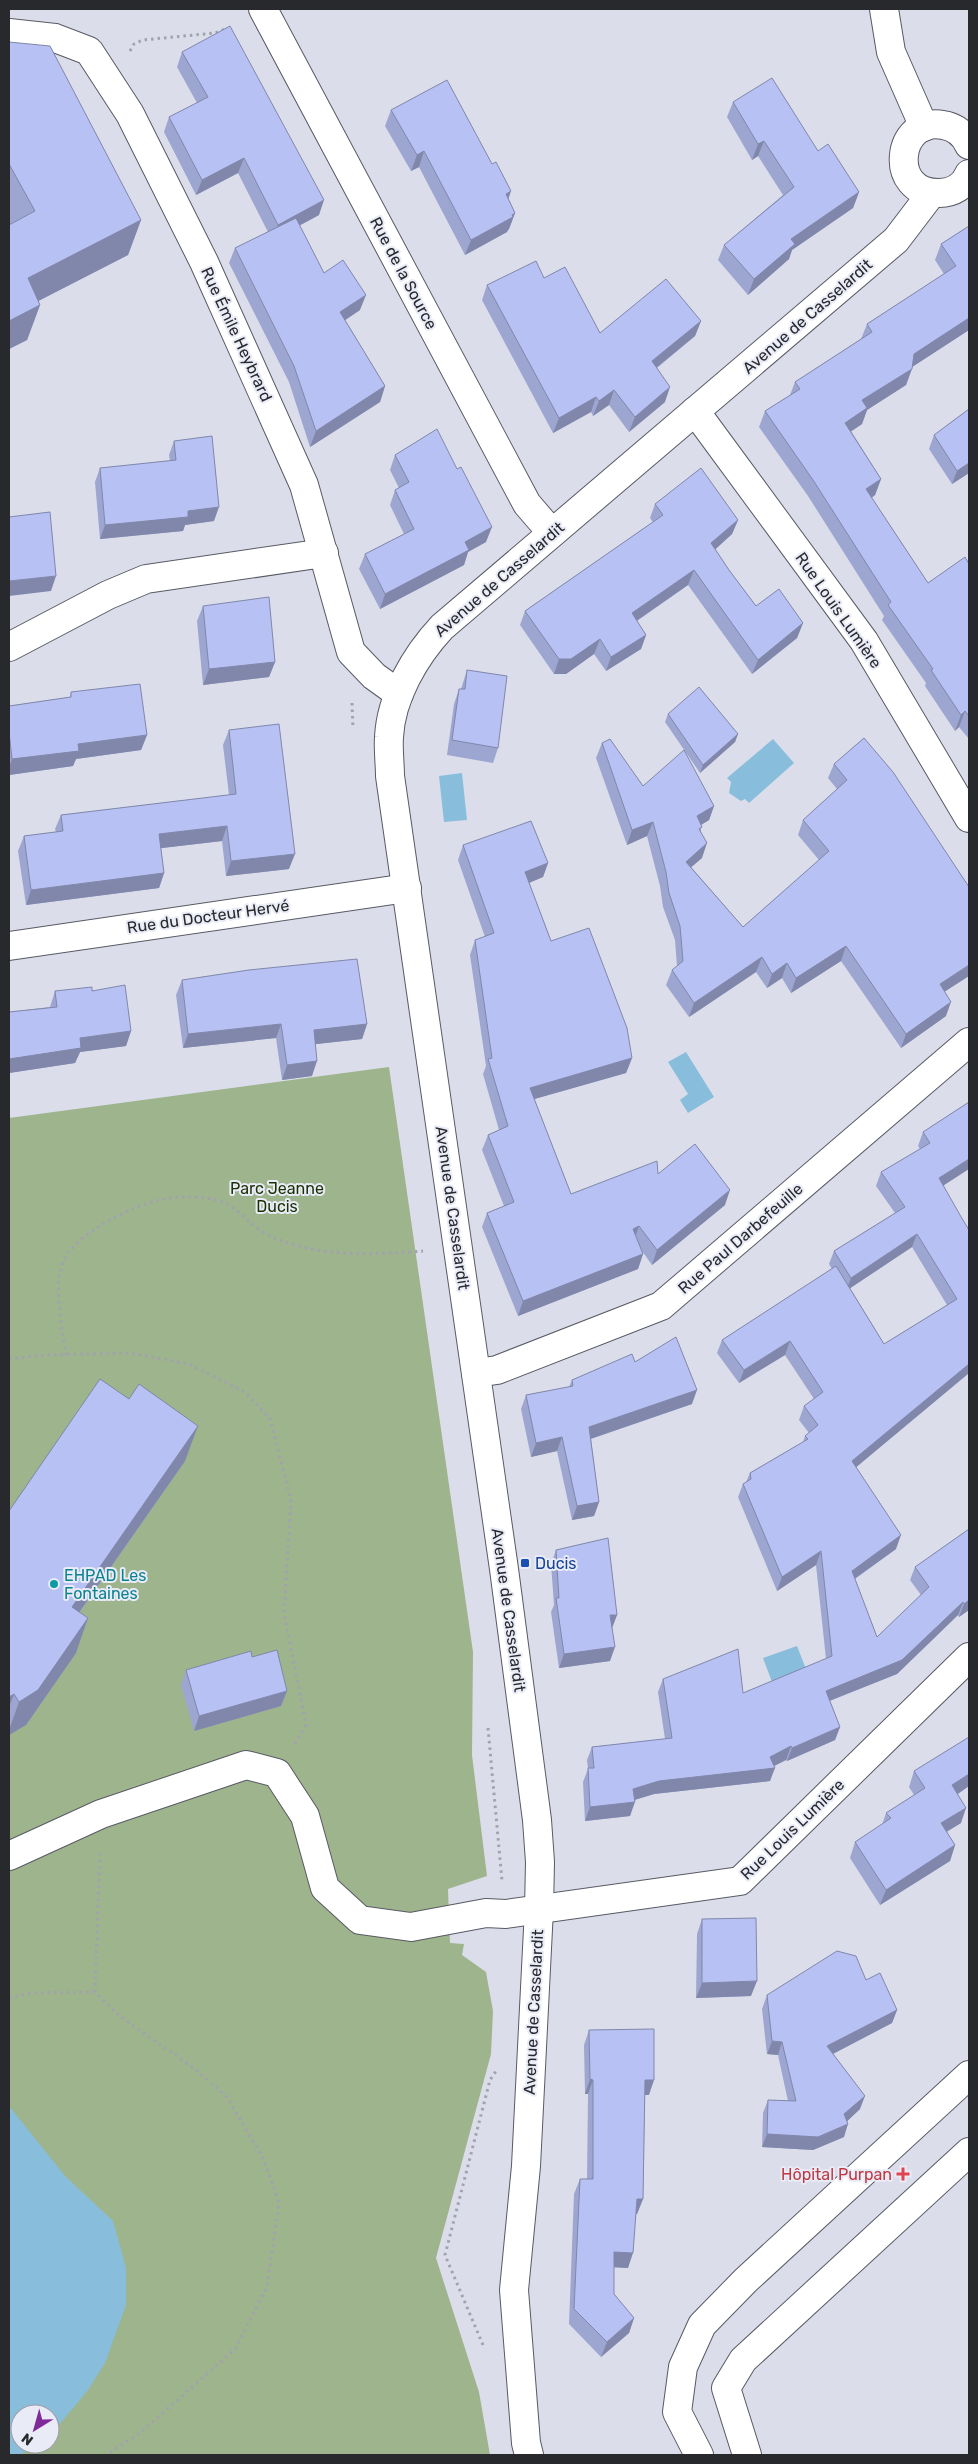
<svg xmlns="http://www.w3.org/2000/svg" width="978" height="2464" viewBox="0 0 978 2464" font-family="Rubik,sans-serif">
<style>
.green{fill:#9eb48d;fill-rule:evenodd}
.water{fill:#88bedc}
.lines{fill:none;stroke-linecap:round;stroke-linejoin:round}
.minor-casing{stroke:#585a64;stroke-width:30}
.path{stroke:#a1a3ac;stroke-width:3;stroke-dasharray:2.5 4;stroke-linecap:butt}
.minor{stroke:#fff;stroke-width:28}
.wall{fill:#9da6d1;fill-rule:evenodd}
.shaded-wall{fill:#8087aa}
.building{fill:#b7c1f3;stroke:#8087aa}
.transit-dot{fill:#1a4fb4;stroke:#e9ebf7;stroke-width:2}
.culture-dot{fill:#0f9aa8;stroke:#e9ebf7;stroke-width:2}
.health-dot{fill:#e0444e;stroke:#e9ebf7;stroke-width:2}
.labels{text-anchor:middle;stroke-width:4;stroke-linejoin:round;paint-order:stroke}
.street-label{font-size:16px;fill:#28292d;stroke:#e9ebf7}
.park-label{font-size:16px;fill:#1a3100;stroke:#e9ebf7}
.transit-label{font-size:16px;fill:#164399;stroke:#e9ebf7;text-anchor:start}
.culture-label{font-size:16px;fill:#0d838f;stroke:#e9ebf7;text-anchor:start}
.health-label{font-size:16px;fill:#be3a42;stroke:#e9ebf7;text-anchor:end}
</style>
<rect width="100%" height="100%" fill="#dbdeea"/>
<path class="green" d="M389,1067l84,585 -1,103 15,121 -39,13 2,54 14,1 -2,11 24,17 7,39 -2,43 -55,204 43,134 11,63h-481v-1337zM20,2414h30v30h-30z"/>
<g class="water">
<path d="M773,739l21,24 -45,40 -4,-4 -4,2 -12,-8 2,-11 -4,-4z"/>
<path d="M462,773l5,47 -23,2 -5,-46z"/>
<path d="M686,1052l28,45 -26,16 -8,-13 8,-6 -20,-32z"/>
<path d="M797,1646l9,23 -34,13 -9,-24z"/>
<path d="M9,2106l56,70 48,45 13,47v37l-21,58 -17,27 -24,29 -14,14v-19h-30v30h17l-17,11h-11z"/>
</g>
<g class="lines">
<defs>
<g id="minor">
<path d="M263,9l264,495 25,29"/>
<path d="M884,9l7,43 33,75"/>
<path d="M9,33l46,5 34,13 41,63 74,148 100,223 47,167 23,24 25,18"/>
<path d="M969,145c-5,-11 -14,-18 -26,-20 -47,-9 -56,69 -4,68 14,0 25,-7 30,-19"/>
<path d="M695,411l169,230 105,177"/>
<path d="M9,647l99,-52 38,-16 178,-26"/>
<path d="M9,946l398,-58"/>
<path d="M476,1373l21,-3 164,-64 308,-264"/>
<path d="M9,1856l92,-42 145,-49 31,8 28,43 20,72 35,32 51,7 75,-14 20,1 234,-33 229,-224"/>
<path d="M529,2455l-3,-12 -12,-153 12,-124 13,-257 1,-47 -3,-42 -33,-251 -114,-793c0,-12 -2,-26 -1,-39 2,-40 26,-81 53,-110l454,-387 35,-46"/>
<path d="M699,2455l-22,-43 6,-45 19,-42 44,-45 223,-205"/>
<path d="M747,2455l-21,-67 17,-28 226,-208"/>
</g>
</defs>
<use href="#minor" class="minor-casing"/>
<g class="path">
<path d="M130,51l4,-7 9,-4 72,-7 10,-4"/>
<path d="M352,703l1,26"/>
<path d="M66,1355c-3,-19 -11,-65 -6,-83 2,-6 5,-16 9,-20 17,-22 64,-47 91,-52 19,-4 39,-4 57,0 19,5 31,23 46,32 44,26 111,23 160,19"/>
<path d="M9,1359l36,-4 85,-2 59,11 56,28 25,27 21,80 -7,115 22,111 -12,20"/>
<path d="M488,1728l14,153"/>
<path d="M95,1992l5,-141"/>
<path d="M9,1998l21,-5 65,-1 26,25 74,52 32,28 37,63 15,43 -12,84 -32,62 -95,84 -34,22"/>
<path d="M483,2345l-38,-90 45,-175 6,-9"/>
</g>
<use href="#minor" class="minor"/>
</g>
<g class="wall">
<path d="M9,42l132,178 -13,35 -90,46 2,4 -13,35 -18,9v-124l1,-1 -1,-2z"/>
<path d="M182,52l137,163 -20,11 25,47 36,37 -15,10 40,66 -5,16 -70,45 -21,-65 -60,-119 6,-15 33,-16 -30,-59 -42,22 -32,-63 5,-15 28,-14 -20,-36z"/>
<path d="M733,102l85,49 41,41 -6,16 -61,42 -3,9 -41,36 -30,-35 6,-15 59,-50 -25,-39 -6,4 -25,-43z"/>
<path d="M391,110l117,89 7,14 -6,16 -1,1 -1,2 -42,23 -46,-88 -8,4 -26,-45z"/>
<path d="M969,226v104l-57,37 -6,18 -39,25 -5,14 -11,7 30,48 -6,16 -3,3 56,85 41,-19v175l-10,-12 -4,4 -30,-45 1,-3 -44,-63 2,-4 -76,-120 -49,-69 6,-16 25,-16 5,-13 66,-43 6,-15 77,-50 -9,-14 6,-16z"/>
<path d="M544,278l56,55 101,-12 -6,15 -38,32 8,34 -36,30 -20,-27 -16,11 -2,-4 -38,21 -71,-133 5,-15z"/>
<path d="M969,409v64l-17,11 -23,-35 5,-14z"/>
<path d="M174,441l40,80 -29,4 -2,6 -83,8 -5,-57 5,-14 70,-7 -1,-6z"/>
<path d="M395,455l91,87 -18,10 -4,13 -84,44 -21,-40 6,-15 39,-20 -14,-29 5,-15 4,-2 -9,-18z"/>
<path d="M655,504l83,16 -6,14 -17,15 14,21 27,36 47,17 -6,15 -45,36 -64,-89 -51,36 9,14 -5,14 -35,22 -12,-17 -28,20h-12l-34,-49 5,-14 128,-89 -3,-4z"/>
<path d="M203,606l72,56 -6,15 -66,8 -6,-64z"/>
<path d="M467,670l31,78 -5,15 -46,-8 7,-51 5,-15h2z"/>
<path d="M71,692l76,43 -6,15 -65,9 -3,7 -64,9v-69l61,-9z"/>
<path d="M668,714l70,20 -3,8 -35,31 -35,-51z"/>
<path d="M229,730l60,139 -63,7 -4,-35 -61,7 3,25 -5,15 -133,17 -8,-54 6,-15 32,-4 -1,-3 6,-14 168,-20 -6,-50z"/>
<path d="M864,738l81,254 1,24 -45,32 -60,-87 -50,32 -9,-15 -15,10 -11,-16 -67,45 -23,-32 6,-15 5,-4 -2,-26 -12,-33 -3,-21 -13,-50 -20,9 -31,-87 6,-15 41,43 71,20 -5,14 -8,5v7l1,26 -11,9 52,60 76,-67 -21,-25 5,-15 34,-31 -9,-11 6,-14z"/>
<path d="M463,845l85,18 -5,14 -14,6 22,58 81,117 -6,15 -92,26 37,95 87,-20 67,31 -73,60 -10,-14 1,3 -5,15 -120,47 -36,-89 5,-14 17,-7 -22,-56 6,-15 11,-5 -16,-56 3,-8 -16,-111 5,-15 10,-3 -27,-77z"/>
<path d="M182,980l185,44 -5,15 -47,5 -3,32 -30,4 -6,-42 -93,10 -7,-53z"/>
<path d="M55,991h37l39,40 -5,15 -46,6 -5,11 -66,10v-61l41,-5z"/>
<path d="M969,1102l-25,84 25,187 -113,94 40,82 -41,30 22,58 44,-42 -11,-15 5,-13 54,-38v81l-10,7 -1,-2 -61,59 -67,27 10,26 -5,13 -48,21 -1,-1 -12,6 -4,15 -116,13 -20,6 -4,16 -45,5 -2,-39 5,-13 -1,-9 5,-13 73,-8 -7,-47 5,-13 80,14 83,-34 -10,-94 -39,26 -39,-94 5,-13 3,-2 4,-9 53,-31 2,-6 4,-3 -10,-13 5,-14 10,-7 -29,-44 -46,28 -22,-30 5,-13 110,-71 -3,-5 5,-13 61,-38 -19,-27 5,-14 39,-23 -2,-3 5,-14zM912,1247l35,58 -63,39 -34,-56z"/>
<path d="M635,1362l57,42 -101,35 8,63 -5,14 -22,4 -15,-69 -26,6 -10,-48 5,-14 43,-8 3,-7z"/>
<path d="M185,1461l-105,151 -4,41 -50,72 -17,10v-224z"/>
<path d="M556,1550l61,65 -5,13 -2,33 -51,7 -8,-56 3,-7 -3,-41z"/>
<path d="M252,1657l35,34 -6,15 -87,25 -13,-46 5,-15z"/>
<path d="M914,1771l55,15 -11,8 3,29 -14,9 8,13 -5,16 -70,44 -30,-47 5,-16 27,-17 4,-12 28,-18 -5,-8z"/>
<path d="M702,1919l49,77 -55,2 1,-64z"/>
<path d="M866,1980l31,30 -5,13 -59,31 27,55 -13,12 -3,16 -31,13 -51,-3 1,-34 5,-13 20,1 -10,-46 -11,-1 -5,-45 5,-14z"/>
<path d="M589,2030l60,65h-4l-2,104 -6,15h-1l-8,54 -14,-1v27l20,24 -5,15 -28,24 -32,-33 5,-130 6,-15h7l1,-85h-3l-1,-49z"/>
</g>
<g class="shaded-wall">
<path d="M764,141l-6,15 -6,4 6,-16z"/>
<path d="M424,151l-5,16 -8,4 6,-16z"/>
<path d="M244,158l-6,15 -42,22 6,-15z"/>
<path d="M511,191l-5,15v-12z"/>
<path d="M859,192l-6,16 -61,42 -3,9 -41,36 6,-16 37,-40z"/>
<path d="M324,200l-5,15 -47,25 6,-15z"/>
<path d="M515,213l-6,16 -1,1 -1,2 -42,23 6,-15z"/>
<path d="M141,220l-13,35 -113,58 13,-35z"/>
<path d="M366,295l-6,15 -25,17 5,-15z"/>
<path d="M40,305l-13,35 -18,9v-28z"/>
<path d="M969,318v12l-60,39 5,-15z"/>
<path d="M701,321l-6,15 -49,40 6,-15z"/>
<path d="M912,369l-6,16 -39,25 -5,14 -22,15 5,-16 17,-23z"/>
<path d="M385,386l-5,16 -70,45 6,-16z"/>
<path d="M670,387l-5,15 -36,30 6,-15z"/>
<path d="M614,390l-5,15 -16,11 6,-15z"/>
<path d="M596,397l-5,15 -38,21 6,-15z"/>
<path d="M969,463v10l-17,11 5,-13z"/>
<path d="M881,479l-6,16 -15,10 6,-16z"/>
<path d="M219,507l-5,14 -29,4 -2,6 -83,8 5,-14 83,-14z"/>
<path d="M738,520l-6,14 -26,24 5,-15z"/>
<path d="M492,527l-6,15 -18,10 -4,13 -84,44 5,-15 80,-52z"/>
<path d="M694,570l-6,15 -62,43 6,-15z"/>
<path d="M56,576l-5,15 -42,5v-15z"/>
<path d="M803,623l-6,15 -45,36 6,-14z"/>
<path d="M646,635l-5,14 -35,22 5,-14z"/>
<path d="M600,639l-6,15 -28,20h-12l5,-15z"/>
<path d="M275,662l-6,15 -66,8 6,-16z"/>
<path d="M965,711l-6,16 -4,4 6,-16z"/>
<path d="M738,734l-3,8 -35,31 3,-8z"/>
<path d="M147,735l-6,15 -65,9 -3,7 -64,9v-7l3,-9 66,-15z"/>
<path d="M714,806l-5,14 -18,11 6,-15z"/>
<path d="M653,822l-6,14 -20,9 5,-15z"/>
<path d="M227,826l-5,15 -68,8 5,-15z"/>
<path d="M707,843l-5,15 -21,18 5,-14z"/>
<path d="M295,854l-6,15 -63,7 5,-15z"/>
<path d="M548,863l-5,14 -24,10 6,-15z"/>
<path d="M164,873l-5,15 -133,17 5,-15z"/>
<path d="M846,946l-5,15 -50,32 5,-15z"/>
<path d="M762,957l-6,15 -67,45 5,-14z"/>
<path d="M787,963l-5,15 -15,10 5,-14z"/>
<path d="M969,965v11l-34,22 5,-14z"/>
<path d="M951,1002l-5,14 -45,32 5,-14z"/>
<path d="M281,1024l-5,14 -93,10 5,-14z"/>
<path d="M367,1024l-5,15 -54,6 6,-15z"/>
<path d="M131,1031l-5,15 -46,6 -5,11 -66,10v-14l71,-21z"/>
<path d="M632,1058l-6,15 -102,29 6,-14z"/>
<path d="M317,1061l-5,15 -30,4 5,-15z"/>
<path d="M969,1159v10l-34,22 4,-13z"/>
<path d="M730,1190l-5,15 -73,60 5,-15z"/>
<path d="M639,1226l-5,14 -1,-11z"/>
<path d="M917,1234l-5,13 -66,44 5,-13z"/>
<path d="M643,1254l-5,15 -120,47 5,-15z"/>
<path d="M790,1341l-5,14 -46,28 5,-13z"/>
<path d="M969,1364v9l-121,101 4,-13z"/>
<path d="M697,1390l-5,14 -108,37 5,-14z"/>
<path d="M198,1426l-13,35 -126,180 13,-34z"/>
<path d="M562,1437l-5,14 -26,6 5,-14z"/>
<path d="M599,1502l-5,14 -22,4 5,-14z"/>
<path d="M901,1535l-5,14 -49,35 5,-13z"/>
<path d="M821,1551l-5,14 -39,26 5,-14z"/>
<path d="M969,1600v10l-10,7 5,-13z"/>
<path d="M963,1602l-5,13 -61,59 -76,30 5,-13z"/>
<path d="M610,1615h7l-5,13z"/>
<path d="M88,1618l-12,35 -50,72 -17,10v-5l10,-28z"/>
<path d="M615,1647l-5,14 -51,7 5,-14z"/>
<path d="M287,1691l-6,15 -87,25 5,-15z"/>
<path d="M14,1694l-5,13v-10z"/>
<path d="M840,1727l-5,13 -48,21 5,-13z"/>
<path d="M791,1746l-5,14 -16,8h5l-5,13 -116,13 -26,8 5,-13 26,-8 111,-24z"/>
<path d="M969,1774v12l-22,15 5,-16z"/>
<path d="M635,1802l-5,14 -45,5 5,-14z"/>
<path d="M966,1808l-5,15 -26,15 6,-15z"/>
<path d="M955,1845l-5,16 -70,44 6,-15z"/>
<path d="M757,1981l-6,15 -55,2 6,-15z"/>
<path d="M897,2010l-5,13 -69,36 4,-13z"/>
<path d="M772,2041l10,1 -4,13 -11,-1z"/>
<path d="M590,2079l3,1 -5,14h-3z"/>
<path d="M645,2080h9l-5,15h-9z"/>
<path d="M865,2096l-5,13 -20,19 8,-4 -4,13 -31,13 -51,-3 5,-13 77,-20z"/>
<path d="M637,2199h6l-6,15h-6z"/>
<path d="M614,2252l19,1 -5,15 -19,-1z"/>
<path d="M634,2318l-5,15 -28,24 6,-15z"/>
</g>
<g class="building">
<path d="M230,26l94,174 -46,25 -34,-67 -42,22 -33,-63 39,-20 -26,-45z"/>
<path d="M9,42l41,4 91,174 -113,58 12,27 -31,16v-96l26,-14 -26,-47z"/>
<path d="M772,78l46,73 10,-7 31,48 -68,47 4,5 -41,35 -30,-34 70,-58 -30,-46 -6,3 -25,-42z"/>
<path d="M447,80l45,84 4,-2 15,29 -5,3 9,19 -3,2 1,2 -42,23 -47,-89 -7,4 -26,-45z"/>
<path d="M296,218l28,55 19,-13 23,35 -26,17 45,74 -69,45 -22,-65 -59,-118z"/>
<path d="M969,226v92l-55,36 -2,15 -50,31 5,8 -22,15 36,56 -15,10 62,94 37,-26 4,7v152l-4,-5 -4,4 -30,-45 2,-1 -45,-64 3,-3 -78,-122 -48,-69 35,-22 -5,-7 77,-50 -5,-8 89,-58 -15,-22z"/>
<path d="M536,261l8,17 21,-11 35,66 66,-54 35,42 -49,40 18,26 -35,30 -21,-27 -15,11 -3,-4 -37,21 -72,-133z"/>
<path d="M969,409v54l-12,8 -23,-36z"/>
<path d="M437,429l20,40 4,-2 31,60 -27,15 4,8 -84,44 -20,-40 49,-25 -19,-39 14,-8 -14,-27z"/>
<path d="M212,436l7,71 -31,4v6l-83,8 -5,-57 76,-8 -2,-19z"/>
<path d="M701,468l37,52 -27,23 18,27 27,36 23,-17 24,34 -45,37 -64,-90 -62,43 14,22 -35,22 -11,-18 -29,20h-12l-34,-48 138,-96 -8,-11z"/>
<path d="M50,512l6,64 -47,5v-64z"/>
<path d="M269,597l6,65 -66,7 -6,-63z"/>
<path d="M467,670l40,6 -9,72 -46,-8 7,-51h6z"/>
<path d="M140,684l7,51 -69,9 1,7 -67,8 -3,-27v-26l62,-9v-5z"/>
<path d="M699,687l39,47 -35,31 -35,-51z"/>
<path d="M279,724l16,130 -64,7 -4,-35 -68,8 5,39 -133,17 -7,-54 39,-5 -2,-16 175,-21 -7,-64z"/>
<path d="M864,738l29,34 76,115v78l-29,19 11,18 -45,32 -60,-88 -50,32 -9,-15 -15,11 -10,-17 -68,46 -22,-33 11,-9 -3,-35 -11,-33 -3,-21 -13,-50 -21,8 -30,-87 8,-4 33,47 41,-36 30,56 -17,10 5,11 -3,2 8,14 -21,19 57,65 86,-76 -26,-31 44,-40 -13,-16z"/>
<path d="M531,821l17,42 -23,9 26,69 38,-13 38,100 5,30 -102,30 41,106 86,-33 1,13 37,-30 35,46 -73,60 -18,-24 -6,3 10,25 -120,47 -36,-88 27,-11 -26,-67 20,-9 -20,-67 4,-1 -17,-118 19,-7 -31,-88z"/>
<path d="M357,959l10,65 -53,6 3,31 -30,4 -6,-41 -93,10 -6,-54 67,-10z"/>
<path d="M125,985l6,46 -51,7 1,10 -72,11v-47l48,-5 -2,-16 37,-4v4z"/>
<path d="M969,1102v57l-30,19 21,37 9,15v134l-117,97 49,74 -49,36 25,66 52,-50 -14,-20 54,-38v71l-5,4 -1,-2 -61,58 -76,31 14,36 -48,21 -1,-2 -21,11 5,11 -116,13 -26,8 2,13 -45,5 -2,-39h6l-2,-21 80,-9 -9,-59 75,-30 5,44 89,-37 -11,-105 -39,26 -39,-93 8,-5 -1,-6 58,-34 -3,-3 13,-11 -14,-19 19,-14 -33,-51 -46,29 -22,-30 114,-74 48,78 73,-45 -40,-65 -66,44 -17,-27 71,-44 -24,-35 49,-29 -7,-11z"/>
<path d="M676,1337l21,53 -108,37 10,75 -22,4 -15,-69 -26,6 -10,-48 47,-9 -1,-6 60,-26 3,8z"/>
<path d="M100,1379l29,20 10,-15 59,42 -126,181 16,11 -50,72 -19,12 -5,-8 -5,3v-186z"/>
<path d="M608,1538l9,77h-7l5,32 -51,7 -8,-56h3l-3,-48z"/>
<path d="M277,1650l10,41 -88,25 -13,-46 65,-19 1,6z"/>
<path d="M969,1737v37l-17,11 14,23 -25,15 14,22 -69,45 -31,-48 36,-24 -5,-5 39,-25 -11,-17z"/>
<path d="M756,1918l1,63 -55,2v-64z"/>
<path d="M837,1951l19,5 10,24 14,-7 17,37 -70,36 38,50 -21,18 4,10 -30,13 -51,-3 1,-34 28,1 -14,-59 -10,-1 -5,-46z"/>
<path d="M654,2029v51h-9l-2,119h-6l-4,54 -19,-1v42l20,24 -27,24 -33,-33 6,-130h13v-99l-3,-1 -1,-49z"/>
</g>
<rect class="transit-dot" x="520" y="1558" width="10" height="10" rx="2.5"/>
<circle class="culture-dot" cx="54" cy="1584" r="5"/>
<path class="health-dot" d="M900.5 2166.5h5v5h5v5h-5v5h-5v-5h-5v-5h5z"/>
<g class="labels">
<g class="street-label">
<text transform="translate(404 273) rotate(62)" y="6">Rue de la Source</text>
<text transform="translate(807 316) rotate(-41)" y="6">Avenue de Casselardit</text>
<text transform="translate(237 334) rotate(65)" y="6">Rue Émile Heybrard</text>
<text transform="translate(499 579) rotate(-41)" y="6">Avenue de Casselardit</text>
<text transform="translate(839 610) rotate(55)" y="6">Rue Louis Lumière</text>
<text transform="translate(208 916) rotate(-8)" y="6">Rue du Docteur Hervé</text>
<text transform="translate(453 1208) rotate(82)" y="6">Avenue de Casselardit</text>
<text transform="translate(740 1238) rotate(-41)" y="6">Rue Paul Darbefeuille</text>
<text transform="translate(509 1610) rotate(82)" y="6">Avenue de Casselardit</text>
<text transform="translate(792 1829) rotate(-44)" y="6">Rue Louis Lumière</text>
<text transform="translate(533 2012) rotate(-87)" y="6">Avenue de Casselardit</text>
</g>
<g class="park-label">
<text x="277" y="1194">Parc Jeanne<tspan x="277" dy="18">Ducis</tspan></text>
</g>
<g class="transit-label">
<text x="535" y="1569">Ducis</text>
</g>
<g class="culture-label">
<text x="64" y="1581">EHPAD Les<tspan x="64" dy="18">Fontaines</tspan></text>
</g>
<g class="health-label">
<text x="892" y="2180">Hôpital Purpan</text>
</g>
</g>
<rect width="978" height="2464" fill="none" stroke="#28292d" stroke-width="20"/>
<g transform="translate(35 2429) rotate(217)"><circle r="24" fill="#e9ebf7" stroke="#9c9da6"/>
<path d="M0-4L9 19L0 12L-9 19Z" fill="#7f2a99"/>
<text y="-8" font-size="14" font-weight="bold" text-anchor="middle" fill="#28292d">N</text>
</g>
</svg>
